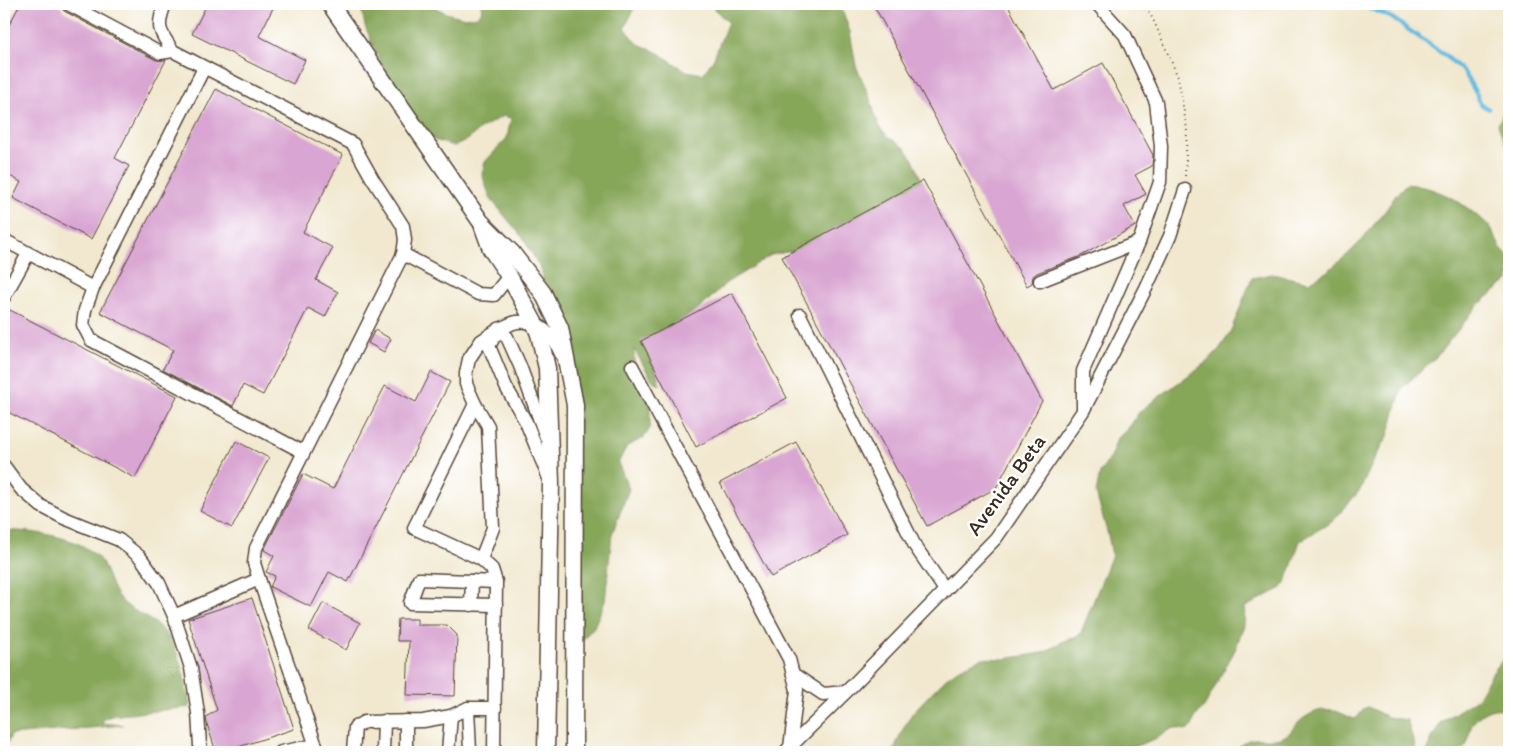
<svg xmlns="http://www.w3.org/2000/svg" width="1513" height="756" viewBox="0 0 1513 756" font-family="Itim,sans-serif">
<style>
.forest{fill:#86a659;stroke:#60683c}
.lines{fill:none;stroke-linecap:round;stroke-linejoin:round}
.stream{stroke:#64bbe1;stroke-width:4}
.building{fill:#d9a5d2}
.minor-casing{stroke:#564639;stroke-width:15}
.major-casing{stroke:#564639;stroke-width:19}
.path{stroke:#564639;stroke-width:2;stroke-dasharray:1 4;stroke-linecap:butt}
.minor{stroke:#fff;stroke-width:12}
.major{stroke:#fff;stroke-width:16}
.labels{text-anchor:middle;stroke-width:5;stroke-linejoin:round;paint-order:stroke}
.street-label{font-size:21px;fill:#3b2a1e;stroke:#fff}
</style>
<rect width="100%" height="100%" fill="#fff"/>
<filter id="ink" filterUnits="userSpaceOnUse"><feTurbulence type="fractalNoise" baseFrequency=".02" numOctaves="2"/><feDisplacementMap in="SourceGraphic" scale="10" xChannelSelector="R" yChannelSelector="G"/><feConvolveMatrix kernelMatrix="1 2 1 2 8 2 1 2 1" color-interpolation-filters="sRGB"/></filter>
<filter id="wash" filterUnits="userSpaceOnUse"><feTurbulence type="fractalNoise" baseFrequency=".0096" numOctaves="4" result="noise"/><feDisplacementMap in="SourceGraphic" scale="20" xChannelSelector="R" yChannelSelector="G"/><feGaussianBlur stdDeviation="1.12" result="paint"/><feColorMatrix in="noise" values="0 0 0 0 0 0 0 0 0 0 0 0 0 0 0 0 0 1.4 0 .05"/><feComposite in="paint" operator="in"/></filter>
<g filter="url(#wash)">
<rect width="100%" height="100%" fill="#f1e8cf"/>
<g class="forest">
<path d="M365,4h63l18,9 19,5 12,-2 5,-5 -1,-7h159l-7,6 -8,18 13,16 19,8 29,19 17,3 10,-14 15,-38 -14,-13 1,-5h123l5,8 7,20 6,34 12,27 11,33 8,10 18,12 9,13 7,18 -1,13 -106,55 -43,8 -45,28 -20,20 -43,30 -12,21 9,31 -8,-5 -18,-31v13l16,41v25l-6,10 -17,8 -9,17 11,26 -17,45 -7,67 -11,26 -24,26 -3,-9 -1,-19 4,-44 5,-187 -36,-128 -16,-28 -33,-40 -8,-24 3,-12 22,-24 4,-20 -8,-2 -23,13 -14,12 -12,5 -20,-6 -15,-14 -38,-63 -16,-37 -3,-16z"/>
<path d="M1509,99v48l-4,-4 -7,-18z"/>
<path d="M1406,184c28,3 49,13 70,31 4,3 9,6 12,10 9,11 9,23 21,32v23l-31,25 -40,50 -36,33 -14,48 -13,22 -15,32 -27,31 -33,20 -12,35 -6,12 -37,19 -1,18 -8,23 -31,57 -11,14 -2,8 -6,3 -13,-2 -18,11 -22,8 -7,5h-233l8,-19 12,-21 31,-32 16,-12 22,-10 22,1 39,-6 19,-11 18,-7 32,-80 -4,-20 -12,-42 4,-20 10,-15 7,-19 13,-13 10,-15 68,-50 12,-13 10,-15 22,-55 20,-4 37,8 19,-11 18,-15 13,-13 27,-33 10,-15z"/>
<path d="M4,530c30,2 80,5 98,33 7,12 9,27 19,37 10,11 24,15 35,24 25,19 28,55 34,83l-79,9 -8,4 -2,3 22,2 -112,10 -5,11 -2,-3z"/>
<path d="M1509,652v61c-11,-11 -33,1 -38,14 -2,6 -2,13 -5,19 -2,3 -6,5 -9,6h-30l5,-14 9,-16 36,-23 16,-27z"/>
<path d="M1368,707l19,10 20,3 8,27v5h-180c14,-22 29,-8 48,-15 6,-2 10,-9 14,-13 9,-9 22,-16 35,-14 8,2 15,6 22,9l4,-2 5,-8z"/>
</g>
<g class="lines">
<path class="stream" d="M1360,4l32,14 55,39 17,15 13,23 3,9 9,5"/>
</g>
<g id="blocks">
<g class="building">
<path d="M20,4h39l5,7 92,49h10l-51,98 14,8 -38,73 -78,-41 8,-16 -17,-9v-138z"/>
<path d="M207,4h68l-16,32 46,24 -12,24 -101,-50z"/>
<path d="M873,4h134l47,86 49,-27 50,92 -1,11 -17,9 11,19 -22,12 11,20 -54,30 -44,17 -4,3 -1,7 -5,3z"/>
<path d="M216,89l127,66 -40,77 30,16 -17,32 22,12 -13,25 -17,-9 -45,87 -20,-10 -10,21 -70,-37 10,-19 -73,-38z"/>
<path d="M923,180l119,221 -46,87 -69,38 -145,-269z"/>
<path d="M732,293l55,105 -91,49 -55,-106z"/>
<path d="M8,309l169,87 -42,82 -131,-68v-92z"/>
<path d="M375,330l16,9 -7,13 -16,-9z"/>
<path d="M431,372l19,10 -102,200 -19,-10 -18,35 -41,-20 5,-11 -9,-4 8,-16 -10,-6 39,-76 30,15 52,-103 31,16z"/>
<path d="M236,441l33,17 -37,70 -32,-17z"/>
<path d="M796,442l51,93 -76,42 -51,-94z"/>
<path d="M252,598l42,131 -71,23h-7l-9,-28 -1,-7 11,-7 -29,-91z"/>
<path d="M323,603l37,20 -14,27 -37,-20z"/>
<path d="M398,619h19v6h30l10,10 -2,61 -48,-1 2,-54h-12z"/>
</g>
</g>
</g>
<g filter="url(#ink)">
<use href="#blocks" fill-opacity="0" stroke="#564639" stroke-width="1"/>
<g class="lines">
<defs>
<g id="minor">
<path d="M68,4l92,49 13,-2"/>
<path d="M165,4c-9,23 -6,27 8,47l180,93 19,34 31,48 2,14 -2,14 -147,294 -2,15 5,16 59,173"/>
<path d="M204,68l-111,220 -8,22 -2,15 8,15 212,112"/>
<path d="M4,240l89,48"/>
<path d="M403,254l75,40 16,1 15,-19"/>
<path d="M1040,281l99,-39"/>
<path d="M4,297l24,-43"/>
<path d="M800,315l115,231 30,44"/>
<path d="M632,366l157,293 8,31 -7,58"/>
<path d="M475,404l-61,124 67,31 11,10 4,13 -2,170"/>
<path d="M1083,409v-38l56,-129 21,-60 1,-36 -5,-44 -31,-67 -28,-31"/>
<path d="M4,466l17,23 20,17 23,12 55,22 21,17 19,26 15,33 17,52 7,45 2,33 2,6"/>
<path d="M548,476l-22,-54 -20,-35 -17,-41 10,-17c6,-2 12,-6 18,-7 22,-3 36,13 44,32"/>
<path d="M481,559l12,-31 -5,-102 -13,-22 -9,-20v-11l3,-14 12,-18 18,-12 8,8 13,29 26,71"/>
<path d="M471,605l1,-24"/>
<path d="M496,605l-86,-2 9,-24 77,3"/>
<path d="M174,616l85,-37"/>
<path d="M793,674l30,20 23,-2"/>
<path d="M468,708l2,44"/>
<path d="M281,752l35,-7"/>
<path d="M353,752l2,-25 9,-5 59,-1 28,-5 17,-8h27"/>
<path d="M383,752l1,-31"/>
<path d="M406,752v-31"/>
<path d="M448,752l3,-36"/>
<path d="M785,752l61,-60 150,-154 87,-127 63,-123 24,-52 15,-46"/>
</g>
<g id="major">
<path d="M330,4l151,218 31,31 31,40 17,35 15,77 -1,347"/>
<path d="M483,227l8,22 18,27 25,46 5,12 8,34 4,115 -5,269"/>
</g>
</defs>
<use href="#minor" class="minor-casing"/>
<use href="#major" class="major-casing"/>
<path class="path" d="M1143,4l10,15 25,58 9,52 -2,49"/>
<use href="#minor" class="minor"/>
<use href="#major" class="major"/>
</g>
</g>
<g class="labels">
<g class="street-label">
<text transform="translate(1006 485) rotate(-54)" y="7">Avenida Beta</text>
</g>
</g>
<rect width="1513" height="756" fill="none" stroke="#fff" stroke-width="20"/>
</svg>
